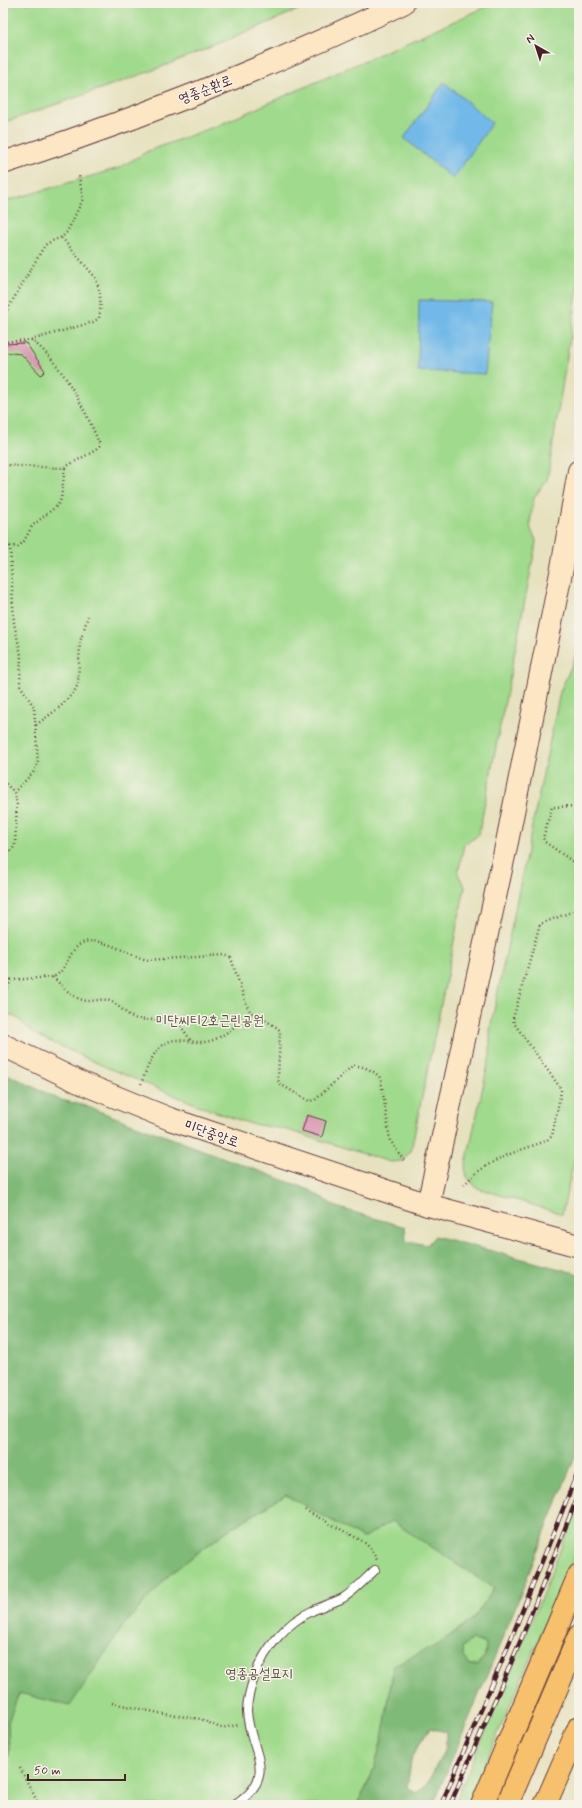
<svg xmlns="http://www.w3.org/2000/svg" width="582" height="1808" viewBox="0 0 582 1808" font-family="Mynerve,'Poor Story',sans-serif">
<style>
.green{fill:#a0da8c;stroke:#757c5c}
.forest{fill:#80ba78;stroke:#656c52;fill-rule:evenodd}
.water{fill:#72b9e9;stroke:#5e6c8a}
.building{fill:#db99b4}
.lines{fill:none;stroke-linecap:round;stroke-linejoin:round}
.lane-casing{stroke:#613c41;stroke-width:10}
.secondary-casing{stroke:#613c41;stroke-width:24}
.highway-casing{stroke:#613c41;stroke-width:24}
.path{stroke:#613c41;stroke-width:2.5;stroke-dasharray:1 3;stroke-linecap:butt}
.lane{stroke:#fff;stroke-width:8}
.secondary{stroke:#fce6c4;stroke-width:22}
.highway{stroke:#f7c06c;stroke-width:22}
.rail-casing{stroke:#4a1f2b;stroke-width:4.5}
.rail{stroke:#f7f3e8;stroke-width:3;stroke-dasharray:9;stroke-linecap:butt}
.labels{text-anchor:middle;stroke-width:3;stroke-linejoin:round;paint-order:stroke}
.street-label{font-size:14px;fill:#4a1f2b;stroke:#f7f3e8}
.park-label{font-size:14px;fill:#604e43;stroke:#f7f3e8}
</style>
<rect width="100%" height="100%" fill="#f7f3e8"/>
<filter id="ink" filterUnits="userSpaceOnUse"><feTurbulence type="fractalNoise" baseFrequency=".025" numOctaves="2"/><feDisplacementMap in="SourceGraphic" scale="8" xChannelSelector="R" yChannelSelector="G"/><feConvolveMatrix kernelMatrix="1 2 1 2 8 2 1 2 1" color-interpolation-filters="sRGB"/></filter>
<filter id="wash" filterUnits="userSpaceOnUse"><feTurbulence type="fractalNoise" baseFrequency=".012" numOctaves="4" result="noise"/><feDisplacementMap in="SourceGraphic" scale="16" xChannelSelector="R" yChannelSelector="G"/><feGaussianBlur stdDeviation="0.9" result="paint"/><feColorMatrix in="noise" values="0 0 0 0 0 0 0 0 0 0 0 0 0 0 0 0 0 1.4 0 .05"/><feComposite in="paint" operator="in"/></filter>
<g filter="url(#wash)">
<rect width="100%" height="100%" fill="#e6e1be"/>
<g class="green">
<path d="M3,3h310l-86,38 -76,30 -148,52z"/>
<path d="M495,3h84v278l-32,200 -13,16 -4,26 1,7 5,10 -1,9 -56,284 -3,4 -12,7 -6,30 7,13 -54,264 -9,10 -12,1 -106,-33 -33,-5 -41,-14 -102,-42 -72,-33 -19,-17 -14,-7v-809l116,-34 29,-17 71,-26z"/>
<path d="M579,639v500l-17,75 -85,-26 -10,-11 -2,-9 25,-113v-25l70,-338 14,-32z"/>
<path d="M286,1495l77,43 29,-17 103,67 -21,30 -37,27 -43,20c-8,46 -11,100 -38,140h-353v-45l6,-4 -1,-34 11,-30 105,-67 47,-52 57,-43z"/>
<path d="M579,1503v43l-112,259h-13l85,-202z"/>
<path d="M472,1639l14,5 -1,12 -8,9h-8l-7,-9v-9z"/>
</g>
<path class="forest" d="M3,1072l55,27 27,7 225,84 26,17 69,20 1,14 21,4 8,-9 144,38v172l-62,157 -84,202h-77c27,-40 30,-94 38,-140l43,-20 37,-27 20,-30 -102,-67 -29,17 -77,-43 -58,35 -57,43 -47,52 -54,81 -51,-13 -11,29 1,34 -6,4zM472,1639l14,5 -1,12 -8,9h-8l-6,-9 -1,-9zM430,1728l16,4v15l-20,39 -10,7 -9,-6 5,-31z"/>
<g class="water">
<path d="M444,82l48,41 -39,56 -49,-41z"/>
<path d="M419,300l73,2 -7,72 -67,-3z"/>
</g>
<g id="blocks">
<g class="building">
<path d="M26,343l19,28 -4,4 -20,-21 -18,-2v-8z"/>
<path d="M307,1115l19,6 -4,16 -20,-6z"/>
</g>
</g>
</g>
<g filter="url(#ink)">
<use href="#blocks" fill-opacity="0" stroke="#613c41" stroke-width="1"/>
<g class="lines">
<defs>
<path id="lane" d="M235,1805c46,-31 14,-53 12,-94 0,-12 4,-25 8,-36 10,-27 31,-52 57,-64 10,-5 21,-8 31,-13 12,-7 22,-19 32,-28"/>
<g id="secondary">
<path d="M3,163c137,-44 270,-98 400,-160"/>
<path d="M3,1045l76,37 91,37 258,86 151,41"/>
<path d="M428,1205l79,-363 55,-274 17,-97"/>
</g>
<g id="highway">
<path d="M482,1805l97,-230"/>
<path d="M507,1805l72,-169"/>
<path d="M545,1805l34,-78"/>
</g>
</defs>
<use href="#lane" class="lane-casing"/>
<use href="#secondary" class="secondary-casing"/>
<use href="#highway" class="highway-casing"/>
<g class="path">
<path d="M3,317l42,-72 7,-4 10,-4 5,-5 16,-33 -4,-23"/>
<path d="M31,340l62,-18 6,-4c3,-13 1,-30 -4,-41l-33,-39"/>
<path d="M3,342l28,-2c30,21 54,69 68,103v4l-3,3 -31,17 -5,1 -57,-3"/>
<path d="M3,536l7,10 8,1 6,-6 8,-15 26,-21 3,-6 4,-32"/>
<path d="M10,546l4,77 7,32 -1,30 14,22 4,56 -5,10 -19,19"/>
<path d="M577,642l2,4"/>
<path d="M579,711l-3,5 3,5"/>
<path d="M36,725l24,-18 14,-15 4,-8 2,-42 8,-26"/>
<path d="M3,781l11,11 3,11 -2,43 -12,14"/>
<path d="M579,806l-27,1 -9,31 2,4 34,24"/>
<path d="M3,969l8,11"/>
<path d="M53,977c10,10 21,23 35,24 7,0 15,-3 22,0 10,4 17,16 28,18 33,5 30,-14 53,22"/>
<path d="M11,980l42,-3c12,-5 14,-19 22,-28 17,-22 55,9 74,11l76,-5 6,3 15,46 5,9"/>
<path d="M3,999l8,-19"/>
<path d="M141,1084c6,-15 14,-43 35,-44 11,0 23,4 34,1 15,-4 29,-19 41,-28h2l25,15 2,3 -2,49 2,4 29,17 6,-1 37,-34c9,-2 26,6 29,14l9,60 15,22"/>
<path d="M464,1185c22,-25 51,-33 82,-44l6,-5 9,-44v-3l-47,-66 -1,-4 27,-95 39,-15"/>
<path d="M305,1510l59,32 7,7 6,11"/>
<path d="M112,1703l52,11 37,5 19,9 19,-3"/>
<path d="M20,1768l19,37"/>
</g>
<use href="#lane" class="lane"/>
<use href="#secondary" class="secondary"/>
<use href="#highway" class="highway"/>
<defs>
<g id="rail">
<path d="M441,1805l70,-166 68,-170"/>
<path d="M450,1805l70,-163 59,-149"/>
</g>
</defs>
<use href="#rail" class="rail-casing"/>
<use href="#rail" class="rail"/>
</g>
</g>
<g class="labels">
<g class="street-label">
<text transform="translate(205 89) rotate(-21)" y="5">영종순환로</text>
<text transform="translate(212 1133) rotate(19)" y="5">미단중앙로</text>
</g>
<g class="park-label">
<text x="210" y="1025">미단씨티2호근린공원</text>
<text x="259" y="1678">영종공설묘지</text>
</g>
</g>
<rect width="582" height="1808" fill="none" stroke="#f7f3e8" stroke-width="16"/>
<g transform="translate(536 46) rotate(321)" stroke="#f7f3e8" stroke-width="3" paint-order="stroke">
<path d="M0-3L7 15L0 10L-7 15Z" fill="#4a1f2b"/>
<text y="-6" font-size="11" font-weight="bold" text-anchor="middle" fill="#4a1f2b">N</text>
</g>
<path d="M28 1774v6h97v-6" fill="none" stroke="#4a1f2b" stroke-width="2"/>
<text x="34" y="1774" font-size="12" fill="#4a1f2b" stroke="#f7f3e8" stroke-width="3" paint-order="stroke">50 m</text>
</svg>
